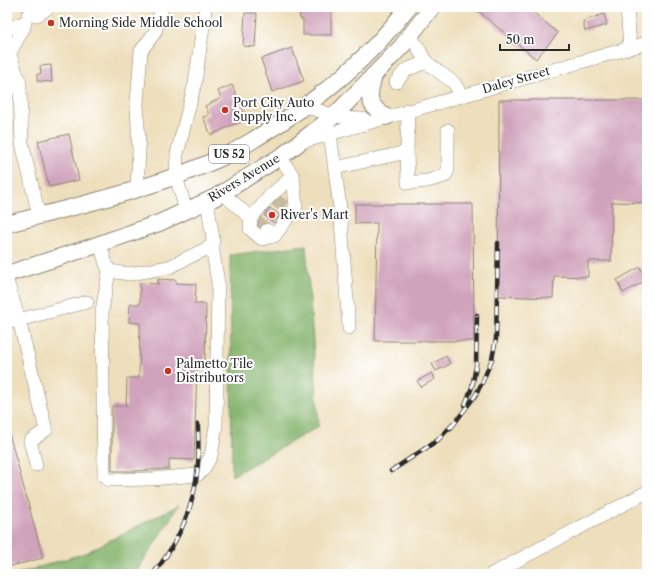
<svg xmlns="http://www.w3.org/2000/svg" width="654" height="581" viewBox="0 0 654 581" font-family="'Libre Caslon Text',serif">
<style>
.forest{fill:#84b36c;stroke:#586f4c}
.building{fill:#d0a3bc}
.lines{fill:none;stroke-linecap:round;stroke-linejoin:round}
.minor-tunnel{stroke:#c7bb9f;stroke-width:13;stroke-dasharray:13 6;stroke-linecap:butt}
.minor-casing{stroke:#8c8574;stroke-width:14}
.major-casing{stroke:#8c8574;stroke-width:18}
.minor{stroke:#fff;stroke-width:13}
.major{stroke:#fff;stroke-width:16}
.rail-casing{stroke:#2b2b2b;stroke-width:4.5}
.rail{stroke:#fff;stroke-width:3;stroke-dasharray:9;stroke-linecap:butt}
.poi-dot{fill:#c8321e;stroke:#fff;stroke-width:1.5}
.labels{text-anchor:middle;stroke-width:4;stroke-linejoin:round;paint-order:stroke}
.shield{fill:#fff;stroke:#6b6b6b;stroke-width:1}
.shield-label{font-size:11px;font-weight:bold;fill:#2b2b2b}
.poi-label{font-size:12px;fill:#2b2b2b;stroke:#fff;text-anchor:start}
.street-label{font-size:12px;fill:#2b2b2b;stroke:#fff}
</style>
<rect width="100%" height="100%" fill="#fff"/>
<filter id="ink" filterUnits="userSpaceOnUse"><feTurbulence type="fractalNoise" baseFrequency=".025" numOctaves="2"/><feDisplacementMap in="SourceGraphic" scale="8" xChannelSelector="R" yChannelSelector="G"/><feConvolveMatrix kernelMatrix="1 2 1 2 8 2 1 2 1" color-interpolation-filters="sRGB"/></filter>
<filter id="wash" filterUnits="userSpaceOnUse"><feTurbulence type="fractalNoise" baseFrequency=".012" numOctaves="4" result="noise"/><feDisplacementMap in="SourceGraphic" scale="16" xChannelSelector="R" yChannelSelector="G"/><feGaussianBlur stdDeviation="0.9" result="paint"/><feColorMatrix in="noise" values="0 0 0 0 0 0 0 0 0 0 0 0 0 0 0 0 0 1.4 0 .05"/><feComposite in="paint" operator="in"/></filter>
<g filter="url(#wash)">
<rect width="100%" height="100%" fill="#eedfbc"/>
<g class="forest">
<path d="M306,245l13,181 -87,50 -2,-221z"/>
<path d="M179,505l-44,69h-118l68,-21z"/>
</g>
<g id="blocks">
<g class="building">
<path d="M473,7h54l31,26 -22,26z"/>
<path d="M299,10h32v25h-28v-16h-3z"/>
<path d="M245,13h12l-2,34 -12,-1z"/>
<path d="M604,14l3,11 -22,6 -2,-10z"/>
<path d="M292,48l12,33 -32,11 -11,-33z"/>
<path d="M51,65l1,17 -15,-1v-7h4l-1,-8z"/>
<path d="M232,85l15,33 -36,17 -8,-18 6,-2 -4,-9 16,-8 -3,-7z"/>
<path d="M499,100h148v103l-35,-1 -1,59h-23v16l-34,-1 -1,22 -55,-2z"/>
<path d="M69,134l10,46 -30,7 -11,-46z"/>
<path d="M355,204h118l1,137h-99l2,-118 -22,1z"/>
<path d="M270,208l10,7 -6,8 -10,-8z"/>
<path d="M640,267l7,13 -24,13 -6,-13z"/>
<path d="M158,279l18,1v3l20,1 -1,20h11l-1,60h-8l-3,96 -25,-1v10l-34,2h-23v-65h14l1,-28h12l1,-55 -11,-1 1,-18h10v-21l18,1z"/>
<path d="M446,356l4,8 -14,7 -4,-7z"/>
<path d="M432,373l3,6 -14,8 -4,-6z"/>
<path d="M7,433h2l34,125 -36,9z"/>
</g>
</g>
</g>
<g filter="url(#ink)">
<use href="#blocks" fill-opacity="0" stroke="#8c8574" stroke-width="1"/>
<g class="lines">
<g class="minor-tunnel">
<path d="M274,199l11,8"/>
<path d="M256,221l11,9"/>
</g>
<defs>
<g id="minor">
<path d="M627,7l3,40"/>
<path d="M28,15h9l12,-8"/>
<path d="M7,29l18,-7 -1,5 -13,24"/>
<path d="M410,36l7,10 9,16 28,21 8,13"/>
<path d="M7,77l13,14v-8l-9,-25"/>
<path d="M396,82l10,-12 20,-8"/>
<path d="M20,91l2,52 17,73"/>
<path d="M306,106c19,7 37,14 58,13"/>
<path d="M330,133l10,75 9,120"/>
<path d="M305,141l342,-98"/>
<path d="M407,152l1,31 19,-2 18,-5 3,-6v-40"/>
<path d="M335,168l72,-16 1,-42"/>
<path d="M137,189l2,-38 -2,-48 4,-52 14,-19 7,-25"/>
<path d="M222,193l29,25 19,-22 23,-20 -13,-19"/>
<path d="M186,211l-10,-35 1,-22 18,-71 10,-71"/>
<path d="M251,218l-1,11 12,10 12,-3"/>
<path d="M267,230l7,6 22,-29 -3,-31"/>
<path d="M100,244l6,20 3,7 21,3 39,-7 43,-21 1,-7 -6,-38"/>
<path d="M109,271l-7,40 2,165 5,4 43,-1 45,-4 6,-5 8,-14 5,-30 2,-143 -6,-37"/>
<path d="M7,281l12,39 27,110 -16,11 6,24"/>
<path d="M7,323l80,-21"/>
<path d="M492,574l155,-82"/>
</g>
<g id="major">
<path d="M374,75c-6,21 -8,29 12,42"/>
<path d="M7,224c74,-19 150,-36 220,-69 10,-5 21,-12 31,-18 57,-34 110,-77 150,-130"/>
<path d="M7,274l84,-27 68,-24 57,-26 67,-42 51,-39 68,-70 30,-39"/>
</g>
</defs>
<use href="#minor" class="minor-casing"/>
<use href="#major" class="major-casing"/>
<use href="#minor" class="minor"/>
<use href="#major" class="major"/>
<defs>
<g id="rail">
<path d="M465,405l7,-18 4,-21 1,-51"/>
<path d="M451,428l24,-32 7,-13 10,-24 4,-20 2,-96"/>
<path d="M391,471l47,-31 15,-16"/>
<path d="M153,574c26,-32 42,-69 45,-110 1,-13 0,-27 0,-40"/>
</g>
</defs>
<use href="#rail" class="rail-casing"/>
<use href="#rail" class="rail"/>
</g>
</g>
<g class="poi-dot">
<circle cx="51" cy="23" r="4"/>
<circle cx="225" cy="110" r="4"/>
<circle cx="272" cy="215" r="4"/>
<circle cx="168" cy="371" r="4"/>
</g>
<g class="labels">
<rect class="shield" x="209" y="145" width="40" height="18" rx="3"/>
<g class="shield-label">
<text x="229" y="158">US 52</text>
</g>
<g class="poi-label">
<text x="59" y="27">Morning Side Middle School</text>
<text x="233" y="107">Port City Auto<tspan x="233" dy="14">Supply Inc.</tspan></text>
<text x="280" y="219">River's Mart</text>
<text x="176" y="368">Palmetto Tile<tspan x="176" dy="14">Distributors</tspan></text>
</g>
<g class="street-label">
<text transform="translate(516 80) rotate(-16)" y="4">Daley Street</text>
<text transform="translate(244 178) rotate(-31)" y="4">Rivers Avenue</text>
</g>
</g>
<rect width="654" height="581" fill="none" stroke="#fff" stroke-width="24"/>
<path d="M500 44v6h69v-6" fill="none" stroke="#2b2b2b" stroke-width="2"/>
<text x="506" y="44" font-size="12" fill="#2b2b2b" stroke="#ffffff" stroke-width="3" paint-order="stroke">50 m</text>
</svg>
